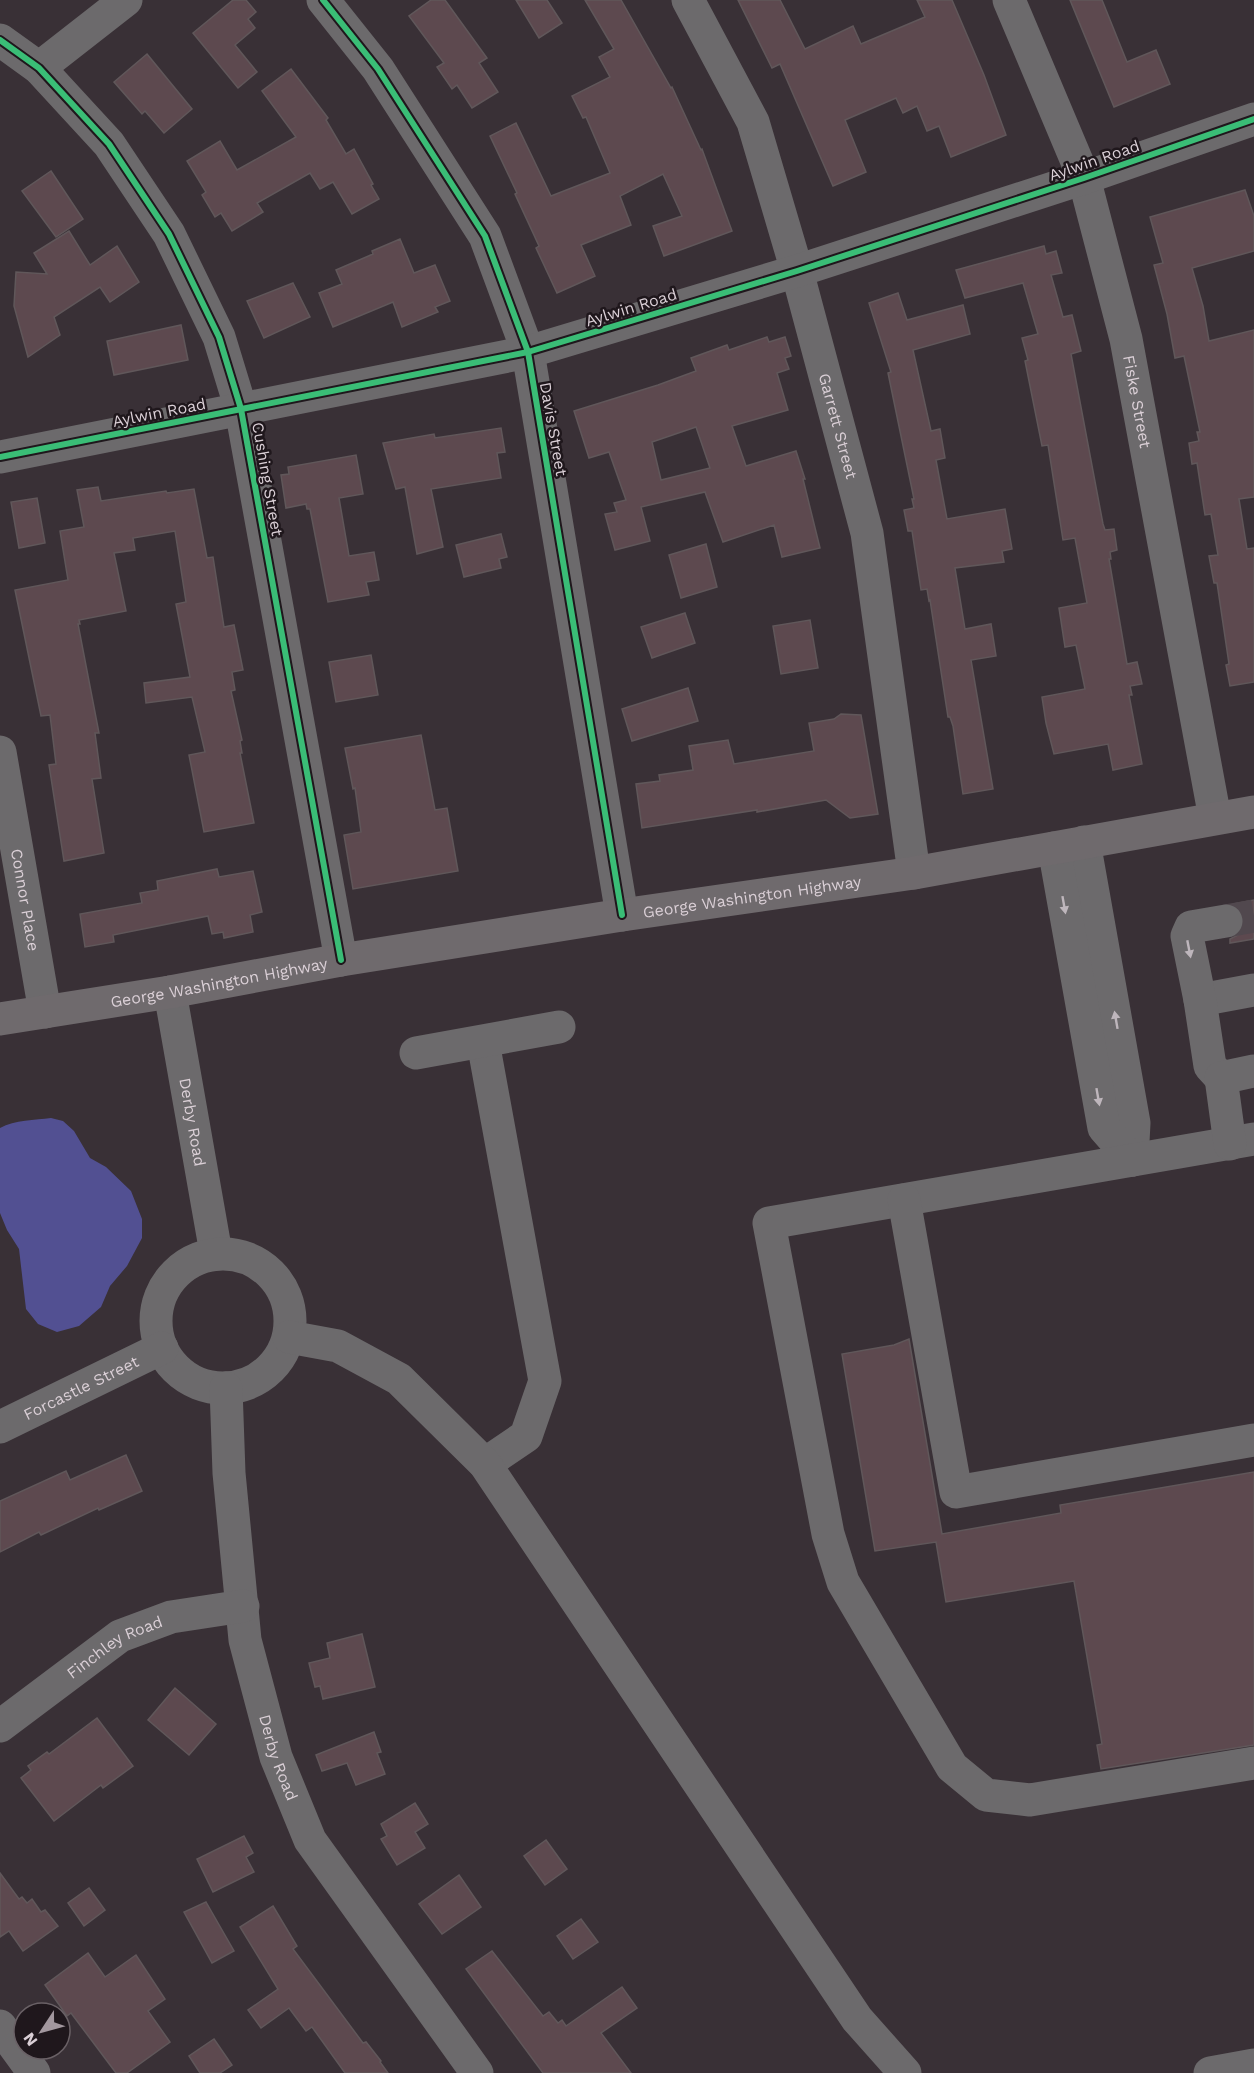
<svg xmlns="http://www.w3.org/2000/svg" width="1254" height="2073" viewBox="0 0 1254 2073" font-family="'Work Sans',sans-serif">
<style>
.water{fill:#525092}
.building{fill:#5d494f;stroke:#60575a;stroke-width:1.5;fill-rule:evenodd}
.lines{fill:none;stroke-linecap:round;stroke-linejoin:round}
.minor-tunnel{stroke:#51484e;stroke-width:33;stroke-dasharray:33 16;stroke-linecap:butt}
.minor{stroke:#6c6a6c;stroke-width:33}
.major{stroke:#6f6a6d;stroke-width:33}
.cycleway-casing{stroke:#1f171c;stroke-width:10}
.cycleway{stroke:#3abd76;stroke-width:6}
.oneway{fill:#beb6bc}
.labels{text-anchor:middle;stroke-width:5;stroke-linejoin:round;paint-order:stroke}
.street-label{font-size:16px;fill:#dacfd6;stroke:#1f171c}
</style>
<rect width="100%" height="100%" fill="#393036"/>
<path class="water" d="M51,1118l12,3 11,10 16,27 16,9 25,24 11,28v19l-15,28 -17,20 -9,21 -22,19 -22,6 -19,-8 -12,-15 -7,-60 -12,-19 -7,-17v-85c15,-8 35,-8 51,-10z"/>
<g class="building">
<path d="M233,0h13l10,12 -8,7 7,9 -20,17 22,27 -19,16 -45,-55z"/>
<path d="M431,0h14l42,58 -8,5 19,29 -26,16 -15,-23 -5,4 -15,-22 7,-4 -35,-47z"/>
<path d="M516,0h31l15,23 -23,15z"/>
<path d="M585,0h36l50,88 1,-1 29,63 1,-1 30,82 -68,25 -11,-30 29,-10 -19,-42 -43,22 11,29 -50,20 14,31 -38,17 -21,-45 3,-2 -24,-52 2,-1 -27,-57 26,-13 35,73 59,-23 -24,-56 -3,1 -11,-22 38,-19 -11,-20 15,-8z"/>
<path d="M738,0h42l25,49 48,-23 8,18 64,-27 -8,-17h35l32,75 22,60 -55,22 -12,-31 -12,5 -10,-25 -14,7 -7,-15 -51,22 21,52 -33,14 -53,-122 -8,4z"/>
<path d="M1070,0h32l25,62 29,-12 14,34 -56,23z"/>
<path d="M147,54l45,55 -28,24 -19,-22 -3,3 -28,-32z"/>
<path d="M291,69l37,49 -2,2 20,34 8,-5 19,35 -2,1 8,14 -27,15 -19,-32 -13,7 -10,-16 -53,30 6,9 -31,19 -11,-18 -6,4 -13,-22 4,-3 -19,-31 33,-20 17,29 59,-33 -34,-46z"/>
<path d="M51,171l32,48 -27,18 -34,-46z"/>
<path d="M1245,190l9,26v35l-62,17 11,38 6,35 45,-11v167l-15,2 8,50 7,-1v134l-24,4 -4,-21 3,-1 -12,-81h-3l-5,-27 9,-1 -7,-41 -6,1 -8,-52 -5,1 -3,-21 10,-2 -2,-9h3l-16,-76 -9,2 -8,-44 -13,-49 9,-2 -13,-46z"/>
<path d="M69,231l21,34 27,-19 22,36 -29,20 -10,-15 -46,30 6,18 -32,22 -14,-51 2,-34 31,2 -13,-21z"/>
<path d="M400,239l14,34 21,-8 15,36 -15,6 3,5 -36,15 -9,-25 -60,25 -14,-34 23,-9 -6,-14 37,-16 -1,-3z"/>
<path d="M1044,246l2,8 10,-3 6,22 -11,2 12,42 9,-2 9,36 -10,3 32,170 2,6 9,-1 3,21 -7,2 1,7h-2l18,105 10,-2 5,22 -12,2 2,9h-3l13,69 -29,6 -5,-26 -54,10 -8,-31 -4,-26 43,-8 -9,-44 -11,2 -6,-39 28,-5 -12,-65 -12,2 -15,-95 -6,1 -17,-85 3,-1 -6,-22 16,-4 -15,-51 -58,15 -9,-28z"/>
<path d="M293,283l17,34 -46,21 -17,-37z"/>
<path d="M898,293l9,27 56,-15 7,29 -57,16 18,81 9,-2 5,29 -9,2 11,59 58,-10 7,40 -10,2 2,11 -49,6 10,61 26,-5 5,32 -25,4 22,129 -30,5 -10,-68 -3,-9h-2l-18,-117 -1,1 -2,-12 -6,1 -9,-59h-4l-4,-21 10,-2 -2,-9h2l-26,-126 3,-1 -22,-69z"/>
<path d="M181,325l7,35 -74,15 -7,-34z"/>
<path d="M767,337l2,5 16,-5 6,19 -6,2 4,11 -12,4 11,37 -56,16 14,40 50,-15 9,28h-2l17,69 -38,9 -8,-32 -51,17 -18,-50 -64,15 9,34 -35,9 -10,-36 12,-2 -3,-9 12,-3 -17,-48 -20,6 -15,-47 84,-26 38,-14 -5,-13 36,-13 2,5zM696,427l14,41 -49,12 -9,-38z"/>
<path d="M501,428l4,24 -8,1 4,25 -70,11 12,58 -26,7 -12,-67 -9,2 -13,-46 51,-9 1,4z"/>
<path d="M356,455l7,39 -24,4 10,58 25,-4 5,28 -13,2 3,13 -41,7 -18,-93h-3l-1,-5 -20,4 -5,-33 8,-1 -1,-7z"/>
<path d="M98,487l3,14 65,-10 1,2 27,-4 13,69 6,-1 11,70 10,-2 9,45 -11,2 3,18 -4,1 11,49 -2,1 2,12h-2l14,70 -50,9 -15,-77 16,-3 -13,-55 -46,6 -2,-20 46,-6 -14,-73 10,-2 -11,-71 -42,7 2,12 -21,3 12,58 -47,9 1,4h-2l21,109h-4l6,45 -9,1 12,74 -40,8 -15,-96 7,-1 -6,-49 -9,1 -26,-126 53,-10 -8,-49 24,-4 -7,-37z"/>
<path d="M37,498l8,45 -26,5 -8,-46z"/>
<path d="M501,534l6,23 -8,2 2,9 -37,9 -8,-32z"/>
<path d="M706,544l11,43 -36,11 -12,-43z"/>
<path d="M685,613l10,30 -43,15 -11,-31z"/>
<path d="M810,620l8,48 -37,6 -8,-48z"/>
<path d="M371,655l7,40 -42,7 -7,-40z"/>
<path d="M688,688l10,33 -66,20 -10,-32z"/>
<path d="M841,714l20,1 17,99 -28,4 -24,-18 -69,12v-2l-115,18 -6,-44 24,-3 -1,-6 34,-5 -4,-24 39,-6 6,24 80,-13 -5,-28 25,-4z"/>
<path d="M421,735l14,75 12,-2 11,63 -105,18 -9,-54 17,-3 -6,-44 -2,1 -8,-41z"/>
<path d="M217,869l2,8 34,-6 9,41 -12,3 3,17 -29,6 -1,-6 -11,2 -4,-18 -95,19 1,7 -29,5 -5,-33 62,-11 -2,-10 18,-3 -1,-9z"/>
<path d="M1254,900v39l-24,4v-4l8,-4 5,-7 2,-10 -4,-8 -7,-6z"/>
<path d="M909,1339l33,195 119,-21 -1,-8 194,-33v273l-153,24 -4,-24 5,-1 -28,-163 -128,21 -10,-60 -61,9 -33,-197 52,-9z"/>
<path d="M126,1455l16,36 -43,19 -1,-2 -57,27 -2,-3 -39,20v-51l66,-30 4,9z"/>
<path d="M362,1634l13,53 -52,12 -3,-13 -5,1 -6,-24 21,-5 -3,-15z"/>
<path d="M175,1688l41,36 -27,31 -41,-35z"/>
<path d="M97,1718l36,48 -30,22 -2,-3 -47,36 -33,-43 10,-8 -3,-4 19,-14 2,2z"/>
<path d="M374,1732l7,20 -4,1 8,21 -29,11 -9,-22 -25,8 -6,-16z"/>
<path d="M415,1803l13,21 -13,8 10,16 -28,17 -16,-26 6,-3 -6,-12z"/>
<path d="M244,1836l9,17 -7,4 8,15 -41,20 -16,-33z"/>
<path d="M546,1840l21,29 -22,16 -21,-29z"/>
<path d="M0,1873l19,26 3,-2 5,6 5,-4 9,13 4,-2 13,16 -35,25 -14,-20 -9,6z"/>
<path d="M459,1875l22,32 -39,27 -23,-30z"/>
<path d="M89,1888l16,22 -21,16 -16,-23z"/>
<path d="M206,1902l28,49 -22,12 -28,-51z"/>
<path d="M273,1906l24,40 -4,3 70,94 3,-1 15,19 -1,1 8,11h-43l-33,-46 -6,4 -17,-23 -28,20 -13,-18 30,-21 -38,-62z"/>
<path d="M581,1919l17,23 -25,17 -16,-23z"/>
<path d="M492,1951l51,65 6,-4 9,11 4,-3 4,6 56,-39 15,21 -36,25 30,40h-88l-77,-104z"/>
<path d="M88,1953l17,24 31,-22 29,44 -17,12 22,31 -43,31h-11l-45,-60 -4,3 -22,-31z"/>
<path d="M214,2039l18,26 -12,8h-20l-11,-17z"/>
</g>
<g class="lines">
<path class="minor-tunnel" d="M1226,921l28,-5"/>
<g class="minor">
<path d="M323,0l55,69 107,167 43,116 94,563"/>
<path id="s1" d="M688,0l65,122 44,149 70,262 47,340"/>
<path id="s2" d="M1009,0l75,178 42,161 89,479"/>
<path d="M0,40l39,28 70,76 60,90 50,103 22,72 100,551"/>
<path d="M39,68l87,-68"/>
<path d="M0,457l528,-105 269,-81 287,-93 170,-59"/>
<path id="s3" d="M0,752l45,260"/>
<path d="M1084,842l50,281 -2,37"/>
<path d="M1054,848l50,280 28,32"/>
<path id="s4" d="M170,992l46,261"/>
<path d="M1200,1000l54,-10"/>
<path d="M483,1042l62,339 -19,55 -41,28"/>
<path d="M416,1053l143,-26"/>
<path d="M1221,1078l-11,-12 -10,-66 -13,-64 4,-9 35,-6"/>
<path d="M1254,1139l-485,84 59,311 15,48 109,185 34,28 44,5 224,-37"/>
<path d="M1230,1144l-9,-66 33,-7"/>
<path d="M904,1200l52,292 298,-52"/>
<circle cx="223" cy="1321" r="67"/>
<path d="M289,1337l49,9 61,33 86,85 372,555 48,54"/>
<path id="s5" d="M226,1388l3,85 16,167 31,117 34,83 167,233"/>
<path id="s6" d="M0,1427l162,-79"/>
<path id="s7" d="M0,1726l120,-90 51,-19 72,-11"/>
<path d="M0,2026l34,47"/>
<path d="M1210,2073l44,-8"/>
</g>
<path class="major" id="s8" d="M0,1019l170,-27 171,-32 281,-45 292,-42 340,-61"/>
<defs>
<g id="cycleway">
<path d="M323,0l55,69 107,167 43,116 94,563"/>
<path d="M0,40l39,28 70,76 60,90 50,103 22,72 100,551"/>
<path d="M0,457l528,-105 269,-81 287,-93 170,-59"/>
</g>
</defs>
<use href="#cycleway" class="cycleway-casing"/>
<use href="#cycleway" class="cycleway"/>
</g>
<defs><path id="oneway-solid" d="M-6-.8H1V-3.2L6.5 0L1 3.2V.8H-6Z" transform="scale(1.5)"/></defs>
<g class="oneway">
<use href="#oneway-solid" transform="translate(1064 905) rotate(80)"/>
<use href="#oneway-solid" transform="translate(1189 949) rotate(79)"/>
<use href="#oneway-solid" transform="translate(1116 1020) rotate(-100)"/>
<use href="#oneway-solid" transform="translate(1098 1097) rotate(80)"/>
</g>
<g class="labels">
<g class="street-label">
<text transform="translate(1094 160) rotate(-19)" y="6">Aylwin Road</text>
<text transform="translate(631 307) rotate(-17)" y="6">Aylwin Road</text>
<text dy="6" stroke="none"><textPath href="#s2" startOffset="423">Fiske Street</textPath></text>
<text transform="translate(159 412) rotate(-11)" y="6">Aylwin Road</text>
<text dy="6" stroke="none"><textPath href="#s1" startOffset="454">Garrett Street</textPath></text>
<text transform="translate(554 429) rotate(80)" y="6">Davis Street</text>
<text transform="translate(268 479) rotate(80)" y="6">Cushing Street</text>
<text dy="6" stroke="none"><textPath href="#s8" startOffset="762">George Washington Highway</textPath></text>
<text dy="6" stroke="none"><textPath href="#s3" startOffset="150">Connor Place</textPath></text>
<text dy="6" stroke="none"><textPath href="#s8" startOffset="222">George Washington Highway</textPath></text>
<text dy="6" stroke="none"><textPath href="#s4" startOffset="132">Derby Road</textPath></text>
<text dy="6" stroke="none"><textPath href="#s6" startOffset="90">Forcastle Street</textPath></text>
<text dy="6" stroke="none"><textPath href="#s7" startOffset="140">Finchley Road</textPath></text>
<text dy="6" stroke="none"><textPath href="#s5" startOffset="375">Derby Road</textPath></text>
</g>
</g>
<g transform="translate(42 2031) rotate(234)"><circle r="28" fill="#1f171c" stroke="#6a6166" stroke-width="1.5"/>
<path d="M0-4.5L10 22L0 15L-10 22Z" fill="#a2979e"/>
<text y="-9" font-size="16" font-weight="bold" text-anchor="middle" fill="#dacfd6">N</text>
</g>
</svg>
